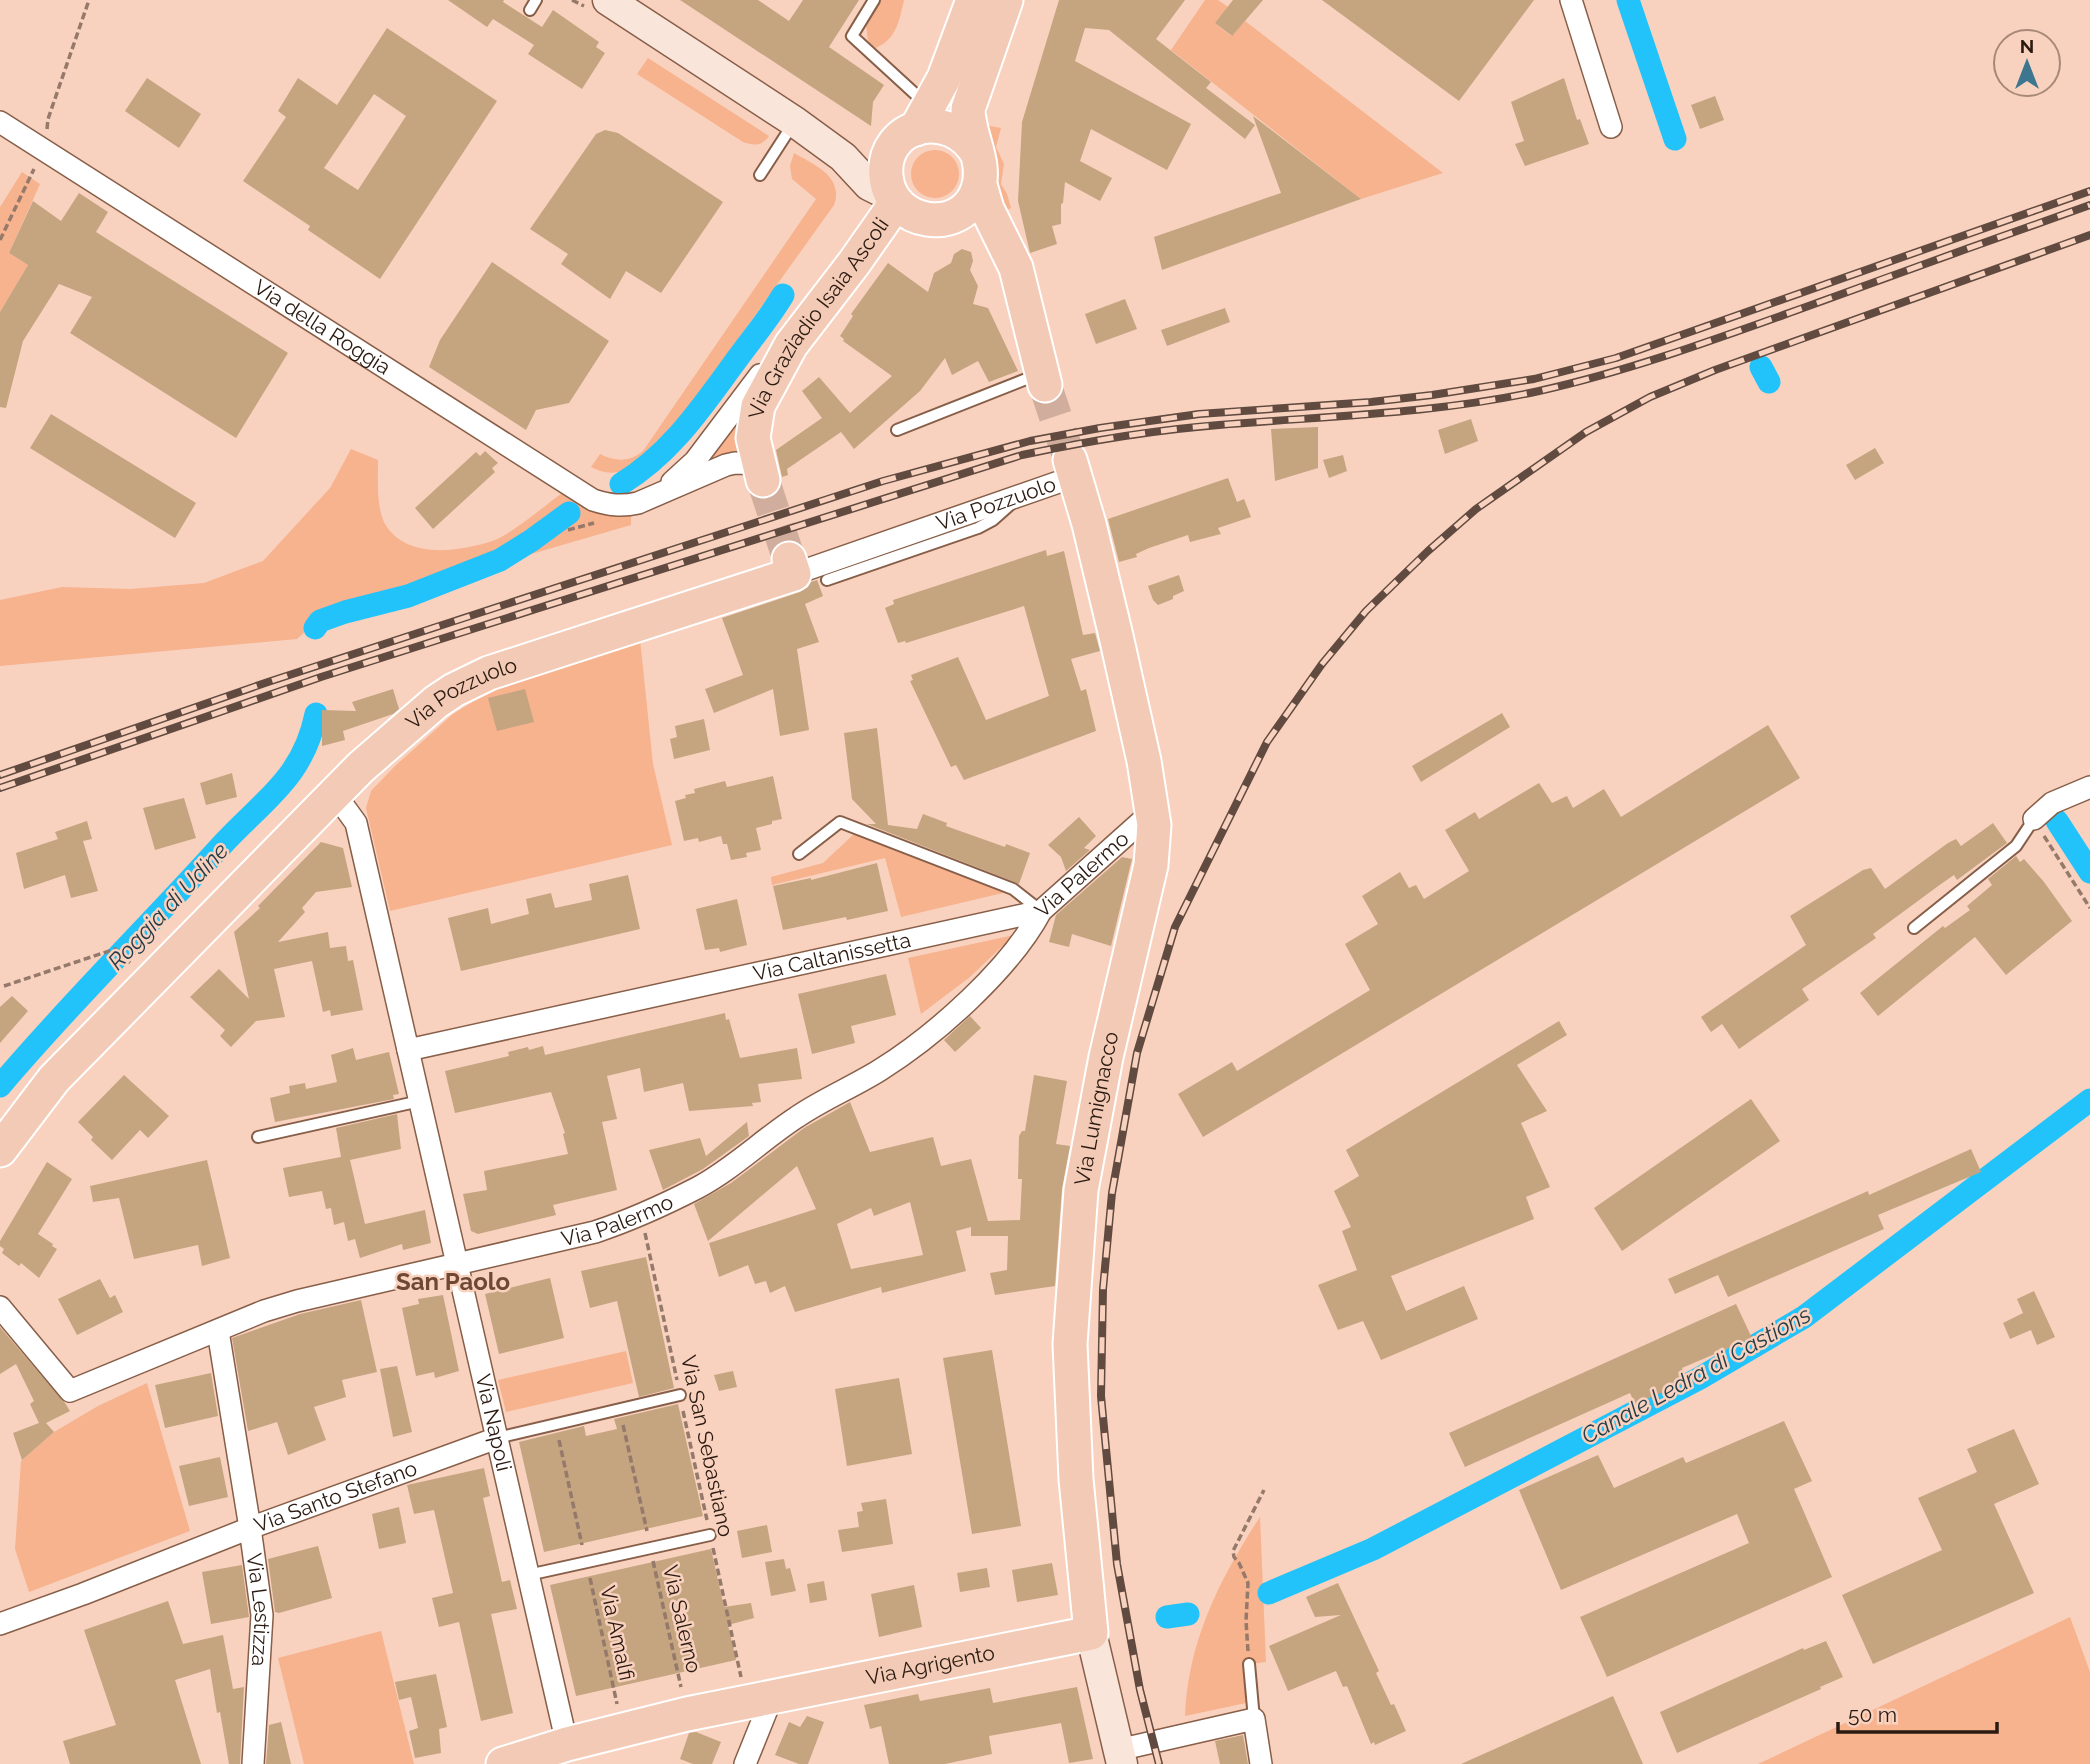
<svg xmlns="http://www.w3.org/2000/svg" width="2090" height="1764" viewBox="0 0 2090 1764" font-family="Raleway,sans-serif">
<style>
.green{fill:#f7b28e}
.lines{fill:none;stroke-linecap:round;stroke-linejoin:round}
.canal{stroke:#21c3fa;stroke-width:23}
.building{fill:#c5a480;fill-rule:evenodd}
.primary-tunnel{stroke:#d0ad9c;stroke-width:33;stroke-dasharray:33 17;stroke-linecap:butt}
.lane-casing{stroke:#875e48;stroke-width:14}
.street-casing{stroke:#875e48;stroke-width:24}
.secondary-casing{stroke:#875e48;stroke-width:33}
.primary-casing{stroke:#fff;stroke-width:37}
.path{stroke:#95796b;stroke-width:3.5;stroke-dasharray:7 3.5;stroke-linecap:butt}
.lane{stroke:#fff;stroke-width:10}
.street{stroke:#fff;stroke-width:21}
.secondary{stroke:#f9e5da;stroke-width:30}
.primary{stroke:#f2cab5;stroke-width:33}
.rail-casing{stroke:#614a3f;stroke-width:8}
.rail{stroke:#f9d2bf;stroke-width:5;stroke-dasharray:16;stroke-linecap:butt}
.labels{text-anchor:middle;stroke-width:5;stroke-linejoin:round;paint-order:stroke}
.street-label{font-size:21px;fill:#2b1a11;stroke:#f9d2bf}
.water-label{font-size:23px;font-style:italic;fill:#253c47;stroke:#f9d2bf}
.quarter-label{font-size:24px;font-weight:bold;fill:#6f4833;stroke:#f9d2bf}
</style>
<rect width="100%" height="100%" fill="#f9d2bf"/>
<g class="green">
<path d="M880,0h24c-5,21 -7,38 -28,48l-8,-7 -2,-16z"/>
<path d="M1205,0h13l10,7 -13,16 16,13 14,-15 198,152 -82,26 -190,-149z"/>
<path d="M648,58l121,78c-7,10 -15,10 -26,6l-106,-68z"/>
<path d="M980,106l8,2 -3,17 16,3 -5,19 8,17 -3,20 6,10 4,14 -8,4 -3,-4z"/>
<circle cx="935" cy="174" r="24"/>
<path d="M794,153c21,12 50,24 40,52l-151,211c-22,26 -53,73 -92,51l9,-13c16,8 30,8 43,-3l173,-252 -24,-20 -2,-13z"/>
<path d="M22,172l18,12 -31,69 19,12 -28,47v-105z"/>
<path d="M748,408l-7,43 -11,1 -21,8z"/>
<path d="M351,449l27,11c0,19 -2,47 7,64 21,36 76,28 110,16 16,-6 51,-35 67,-47l17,10 52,11v11l-134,39 -31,6 -147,49 -22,20 -297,27v-66l62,-13 68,2 74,-6 59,-22 67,-73z"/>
<path d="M640,639l13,125 19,81 -282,66 -24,-103 5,-17 24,-25 58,-52 35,-22z"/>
<path d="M854,834l144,53 5,6 -102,24 -16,-59 -113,27 -1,-8 52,-14z"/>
<path d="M1014,935l-44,42 -49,37 -13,-56z"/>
<path d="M626,1351l7,32 -127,29 -8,-32z"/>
<path d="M147,1383l43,148 -161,61 -14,-43 6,-88 33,-29 44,-26z"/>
<path d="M1260,1517l6,145 -23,3 3,38 -61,13c3,-75 35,-138 75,-199z"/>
<path d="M2070,1617l20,55v92h-332z"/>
<path d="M381,1631l33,133h-110l-26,-106z"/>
</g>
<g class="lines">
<g class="canal">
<path d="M1628,0l47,139"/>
<path d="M1761,367l8,15"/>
<path d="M621,484c49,-30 78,-73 111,-118 17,-24 36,-46 51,-71"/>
<path d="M315,628l5,-7 25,-9 63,-16 92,-36 32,-20 37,-27"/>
<path d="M2057,821l33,51"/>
<path d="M0,1086c70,-83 148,-159 221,-240 41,-45 82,-67 95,-132"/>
<path d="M1269,1593l104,-44 327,-171 104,-61 286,-217"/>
<path d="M1167,1617l21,-3"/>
</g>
</g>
<g class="building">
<path d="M448,0h56l-1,2 39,25 11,-17 46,32 -3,5 9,6 -23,36 -54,-35 6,-9 -41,-26 -6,8z"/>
<path d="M680,0h78l31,21 14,-21h56l-30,47 55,38 -11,17 -2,24z"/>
<path d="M1059,0h126l-29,39 55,43 -5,6 49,37 -10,14 -136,-109 -24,-2 -10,33 116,63 -24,46 -76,-41 -11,32 32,17 -12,23 -35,-19 -2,21 -2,1v20l-9,2 5,18 -27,9 -12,-52 4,-79z"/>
<path d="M1233,0h30l-31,36 -17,-13z"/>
<path d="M1322,0h212l-75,101z"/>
<path d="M387,28l110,73 -117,178 -72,-49 2,-4 -67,-45 43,-64 -8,-6 20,-33 39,27zM374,94l32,22 -48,74 -34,-22z"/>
<path d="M147,78l54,36 -22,34 -54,-37z"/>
<path d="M1564,78l13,42 3,-1 9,25 -64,22 -10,-22 9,-3 -13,-39z"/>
<path d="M1715,96l9,24 -24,9 -9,-24z"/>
<path d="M1253,116l108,83 -199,71 -8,-33 127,-44z"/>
<path d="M605,130l13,3 105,69 -62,91 -35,-22 -16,28 -49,-35 7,-10 -38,-25 66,-95z"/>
<path d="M79,193l29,19 -12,20 192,121 -52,85 -166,-105 22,-36 -33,-13 -36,57 -17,67 -6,-1v-95l28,-47 -19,-12 24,-52 28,20z"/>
<path d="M962,249l9,3 2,9 -3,9 8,16 -5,18 15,4 30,63 -29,11 -11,-21 -26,14 -7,-17 -25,33 -66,58 -13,-17 -54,37 1,6 -6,2 -6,-27 46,-32 -20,-27 17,-14 31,36 42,-37 -49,-35 1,-2 -4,-3 13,-20 -2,-2 37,-51 40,29 6,-19 17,-10 3,-9z"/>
<path d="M492,262l117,79 -40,62 -33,7 -10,20 -97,-63 11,-27z"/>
<path d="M1125,299l12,30 -41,15 -11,-30z"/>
<path d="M1225,308l5,14 -63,24 -6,-16z"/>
<path d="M51,414l145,89 -21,35 -145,-90z"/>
<path d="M1471,419l7,22 -33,13 -7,-24z"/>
<path d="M1318,427v41l-43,13 -4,-52z"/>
<path d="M1875,448l9,15 -29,17 -9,-15z"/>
<path d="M485,451l13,12 -6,5 3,4 -62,57 -18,-21 61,-56 4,4z"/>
<path d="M1343,455l4,16 -18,7 -6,-18z"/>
<path d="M1228,478l9,24 7,-3 7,18 -33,11 3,6 -31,8 -2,-7 -39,13 -13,6 1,3 -18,5 -11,-43z"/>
<path d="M1046,550l1,6 17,-5 19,84 12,-2 5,18 -29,8 10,32 5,-2 10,42 -132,49 -8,-15 -5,2 -41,-86 3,-1 -2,-5 47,-18 28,63 63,-24 -25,-90 -118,37 -1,-2 -7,2 -13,-35 9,-4 -1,-4z"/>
<path d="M1179,575l5,16 -11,5v3l-15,6 -5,-5 -5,-14z"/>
<path d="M817,580l6,16 -18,8 14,38 -22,7 12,81 -29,6 -7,-47 -59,24 -9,-24 38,-14 -21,-57 78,-26 8,-5 3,-5z"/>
<path d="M393,689l6,20 -6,5 -50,17 2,9 -23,6v-36l34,1 -4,-9z"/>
<path d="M525,689l9,33 -37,9 -9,-33z"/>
<path d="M1502,713l8,14 -89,55 -9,-16z"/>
<path d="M704,719l6,31 -36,9 -4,-20 7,-2 -2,-11z"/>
<path d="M1768,725l32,53 -597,359 -25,-43 54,-32 5,9 133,-81 -25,-46 33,-20 -16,-28 38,-24 9,16 7,-3 8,14 45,-28 -24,-41 30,-18 4,7 60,-36 13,20 15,-7 6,12 31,-19 17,28z"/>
<path d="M877,728l11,97 29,4 6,-15 24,9 -1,3 59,21 1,-3 24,9 -11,31 -152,-60h9l-24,-25 -8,-66z"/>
<path d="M232,773l5,24 -31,8 -6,-22z"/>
<path d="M773,776l9,43 -10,2v3l-16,4 5,22 -15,3 1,4 -16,3 -4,-16h-4l-2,-8 -22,6 -1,-4 -14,3 -9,-40 11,-3 -1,-3 10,-2 -1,-4 31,-8 2,6z"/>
<path d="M184,798l12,40 -41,12 -12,-42z"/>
<path d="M1079,817l17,19 -12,12 6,2 -24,21 -5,-14 -13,-12z"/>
<path d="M87,821l5,18 -9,2 15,50 -27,7 -6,-23 -41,14 -8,-36 42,-14 -3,-7z"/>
<path d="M1993,823l14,20 -50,37 -3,-5 -13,9 -68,50 3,4 -74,51 7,11 -70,49 -17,-25 -11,8 -10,-15 105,-72 -16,-29 73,-46 8,-2 14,21 63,-46 8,-4 5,7z"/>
<path d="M321,842l22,6 9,39 -36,5 -14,16 3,4 -27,30 50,-10 2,16 16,-2 2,15 5,-1 10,50 -32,6 -1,-6 -7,2 -11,-51 -38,8 11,48 -29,4 -25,26 -11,-11 5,-6 -35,-33 29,-28 30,30 -15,-67 26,-24 -2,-2z"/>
<path d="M2016,856l4,6 4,-3 20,23 28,39 -66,54 -31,-38 -97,79 -18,-23 83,-67 2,2 25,-18 -3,-4 25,-21 -4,-6z"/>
<path d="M1122,857l10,2 -21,87 -39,-12 -3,13 -20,-5 7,-27z"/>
<path d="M877,863l11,48 -41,9 -1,-3 -63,13 -10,-44 38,-8v2z"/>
<path d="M628,875l12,54 -179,42 -13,-53 40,-10 3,16 38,-10 -3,-15 25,-6 4,15 37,-8 -3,-16z"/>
<path d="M737,899l10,46 -27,7 -1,-4 -14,2 -9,-41z"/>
<path d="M886,974l10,41 -45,11 4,17 -43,11 -14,-60z"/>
<path d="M12,996l16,15 -28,32v-36z"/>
<path d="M725,1013l1,7 3,-1 11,39 57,-10 5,31 -44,5 3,18 -9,1 1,3 -64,5 -6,-28 -39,9 -4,-24 -33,8 10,43 -15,3 15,68 -64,15 3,10 -78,19 -7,-3 -8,-37 24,-4 -3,-19 84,-17 -5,-20 2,-1 -14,-41 -96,21 -10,-42 64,-15 -1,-4 20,-5 1,3 14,-4 2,9z"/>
<path d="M970,1016l11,12 -26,24 -11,-12z"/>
<path d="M1559,1021l8,14 -50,30 30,46 -26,12 29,64 -24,10 8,22 -143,57 15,35 58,-25 14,33 -97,41 -18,-39 -25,9 -20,-45 39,-15 -15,-39 9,-4 -17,-36 25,-15 -13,-26z"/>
<path d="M353,1048l3,12 33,-8 10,42 -6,1 1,4 -119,23 -5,-24 20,-5 -1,-7 16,-3 1,6 31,-7 -6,-27z"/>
<path d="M124,1075l45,41 -21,22 -8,-8 -28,30 -21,-20 2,-3 -15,-15z"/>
<path d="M1034,1075l33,6 -11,63 14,2 -8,43 -7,97 -60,9 -5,-22 17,-3 1,-34h-37v-9l-15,4 10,40 -84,22 -1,-6 -86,25 -10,-26 -15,7 -4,-12 -11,3 -7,-19 -29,12 -10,-34 107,-34 -19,-43 -89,75 -14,-37 37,-21 73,-55 46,-26 20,50 63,-15 8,29 30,-7 17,62 32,-1 2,-41h-4l1,-43 3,-5h3zM910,1202l13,53 -72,14 -14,-45 34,-16 3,8z"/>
<path d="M1751,1099l29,42 -158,110 -28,-43z"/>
<path d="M397,1114l4,35 -51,11 15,64 60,-14 6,33 -28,7 -1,-6 -42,14 -5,-19 -7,2 -4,-19 -10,3 -3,-17 -5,1 -4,-18 -33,6 -6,-29 58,-11 -5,-29z"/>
<path d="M747,1122l2,14 -46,33 -40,21 -14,-40 51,-12 6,18z"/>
<path d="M1971,1149l10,23 -103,43 6,14 -156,68 -10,-22 -43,19 -7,-15 200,-88 1,4z"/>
<path d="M207,1160l23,98 -28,8 -4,-21 -64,14 -15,-61 -26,4 -3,-16z"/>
<path d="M47,1162l25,17 -34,55 15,10 -1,2 5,3 -18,29 -18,-15 -2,3 -17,-13 2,-4 -4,-3v-5z"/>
<path d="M646,1257l28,131 -35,9 -22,-96 -27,7 -9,-37z"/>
<path d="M550,1278l14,60 -65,16 -14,-60z"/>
<path d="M100,1279l10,19 5,-3 8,17 -46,23 -19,-36z"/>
<path d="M2034,1291l21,46 -18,8 -6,-15 -21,9 -7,-16 20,-10 -6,-14z"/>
<path d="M443,1295l16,76 -24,7 -1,-6 -18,4 -14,-68 17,-4 -1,-5z"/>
<path d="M361,1300l16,72 -35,8 4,17 -32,10 12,33 -38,15 -11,-33 -29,9 -16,-93 68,-24z"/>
<path d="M1736,1304l16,34 -70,30 5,14 -52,22 -5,-11 -165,74 -16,-34z"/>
<path d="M0,1327l65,76 5,8 -24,12 8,9 -32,28 -9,-27 26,-10 -9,-19 4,-3 -18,-37 -16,10z"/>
<path d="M992,1350l29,176 -49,8 -29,-176z"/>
<path d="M397,1366l15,66 -19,5 -13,-68z"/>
<path d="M733,1371l4,16 -18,4 -5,-16z"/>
<path d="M211,1373l7,43 -53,12 -10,-43z"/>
<path d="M899,1378l13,76 -65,12 -12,-77z"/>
<path d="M678,1404l25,112 -159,36 -25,-110 65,-16 2,10 31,-7 -3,-10z"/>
<path d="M1784,1421l28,60 -18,8 38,88 -225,100 -27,-60 169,-74 -12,-29 -176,76 -42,-100 79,-35 16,33 69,-31 3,6z"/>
<path d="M2014,1429l25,55 -45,20 40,89 -161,71 -31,-69 100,-45 -24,-52 59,-26 -10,-23z"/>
<path d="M220,1457l8,40 -39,9 -10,-40z"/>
<path d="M484,1468l6,28 -7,2 19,84 8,-2 7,29 -26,5 22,99 -32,8 -22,-99 -20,5 -7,-29 21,-5 -19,-83 -20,4 -7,-29z"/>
<path d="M886,1499l7,45 -51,8 -4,-22 21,-3 -2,-15 6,-1 -2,-8z"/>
<path d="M399,1507l7,36 -27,6 -7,-35z"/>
<path d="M767,1525l5,27 -30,6 -5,-27z"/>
<path d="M318,1546l14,52 -53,15 -4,-1 -7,-53z"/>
<path d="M711,1549l13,58 27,-4 3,15 -26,7 8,35 -160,36 -26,-111z"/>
<path d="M784,1559l2,10 4,-1 6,23 -25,5 -6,-34z"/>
<path d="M1052,1563l6,32 -41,7 -5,-32z"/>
<path d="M242,1565l7,52 -38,7 -9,-52z"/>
<path d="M987,1568l3,19 -30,5 -3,-19z"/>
<path d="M824,1581l3,19 -17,3 -3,-19z"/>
<path d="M1338,1583l41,88 -3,2 15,32 3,-1 12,27 -31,14 -1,-3 -3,2 -24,-58 -4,1 -7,-16 -48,20 -19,-45 72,-31 -26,2 -9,-20z"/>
<path d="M914,1585l8,42 -43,10 -8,-43z"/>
<path d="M168,1601l15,43 40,-9 10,54 11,-2 -4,77h-11l-9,-52 -3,1 -7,-44 -35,11 26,84h-131l-7,-23 53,-16 -32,-95z"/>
<path d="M1826,1641l17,36 -23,10 1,2 -144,64 -17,-41 143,-64 1,2z"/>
<path d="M436,1674l11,53 -8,2 2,24 -26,5 -6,-27 9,-3 -7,-31 -12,3 -4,-18z"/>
<path d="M1077,1687l16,72 -24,4 -8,-40 -72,13 3,18 -47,10h-56l-8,-38 -11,3 -6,-24 54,-11 2,7 70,-13 3,15z"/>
<path d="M1613,1696l30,68h-182z"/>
<path d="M807,1716l17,6 -16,42h-9l-24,-9 14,-33 11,5z"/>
<path d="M281,1722l10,42h-25l3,-39z"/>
<path d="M696,1732l25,10 -9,22h-19l-13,-5 9,-26z"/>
<path d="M1243,1735l5,29h-28l-5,-23z"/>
</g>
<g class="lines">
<g class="primary-tunnel">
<path d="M1045,385l25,75"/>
<path d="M763,480l26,79"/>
</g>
<defs>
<g id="lane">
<path d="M874,0l-22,36 73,67"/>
<path d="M530,10l6,-10"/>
<path d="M760,175l33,-51"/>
<path d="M897,430l142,-56"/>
<path d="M827,580l151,-52 15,-8 18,-16"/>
<path d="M799,854l41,-32 173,67 28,22"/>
<path d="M1914,928l102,-82 18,-27"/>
<path d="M258,1137l162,-36"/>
<path d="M497,1438l183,-43"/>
<path d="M528,1575l182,-40"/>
<path d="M1249,1664l5,55"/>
</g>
<g id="street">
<path d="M1571,0l40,127"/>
<path id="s1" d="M0,122l593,378c16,5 28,7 45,3l88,-38 9,-2 23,1"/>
<path d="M672,482l23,-21 65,-86"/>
<path id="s2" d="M794,574l282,-98"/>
<path id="s3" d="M335,794l21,29 211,921"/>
<path d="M2034,819l18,-16 38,-16"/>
<path id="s4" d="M408,1050l633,-139"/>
<path id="s5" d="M0,1307l70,84 194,-80 33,-10 298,-69c36,-12 69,-27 102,-44 36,-19 66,-49 100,-71 26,-18 56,-30 83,-47 56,-35 130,-101 161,-159l112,-100"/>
<path id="s6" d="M218,1331l32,197 12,87 -9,149"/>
<path id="s7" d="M0,1624l83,-30 167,-66 247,-90"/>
<path d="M1118,1750l136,-31 7,45"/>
<path d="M745,1764l27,-67"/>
</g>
<g id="secondary">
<path d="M608,0l187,122 48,35 26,28 22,11"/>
<path d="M1091,1633l31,131"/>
</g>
<g id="primary">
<path d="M916,129l28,-51 29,-78"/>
<path d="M978,155c-27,-49 -97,-32 -92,21 4,50 77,61 92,13 9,-27 -10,-53 -10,-80l38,-109"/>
<path d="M980,185l7,24 29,59 29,117"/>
<path id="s8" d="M763,480l-10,-42 5,-32 33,-61 63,-82 42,-60"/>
<path id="s9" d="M0,1150l54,-71 307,-312 75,-65 18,-12 35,-17 305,-99 -5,-15"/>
<path id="s10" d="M503,1764l64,-20 120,-30 404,-81 -15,-154 -6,-135 11,-154 25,-133 45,-192 3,-40 -10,-64 -28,-125 -27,-112 -19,-64"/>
</g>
</defs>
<use href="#lane" class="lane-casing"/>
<use href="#street" class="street-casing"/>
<use href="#secondary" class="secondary-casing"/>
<use href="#primary" class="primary-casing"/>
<g class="path">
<path d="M572,0l12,6"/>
<path d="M47,129l1,-10 41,-119"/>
<path d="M0,240l34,-71"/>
<path d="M568,530l26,-7"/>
<path d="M2044,836l46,72"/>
<path d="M4,986l111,-37 15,14"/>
<path d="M645,1233l32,147"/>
<path d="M683,1411l24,109"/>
<path d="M623,1425l24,106"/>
<path d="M559,1440l23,105"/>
<path d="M713,1548l28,129"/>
<path d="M653,1561l28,126"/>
<path d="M590,1578l27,126"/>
<path d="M1248,1651l-2,-30 2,-38 -9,-20 -5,-6 -1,-6 31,-61"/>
</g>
<use href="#lane" class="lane"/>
<use href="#street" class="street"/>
<use href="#secondary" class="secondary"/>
<use href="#primary" class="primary"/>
<defs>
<g id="rail">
<path d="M0,775l268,-93 615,-201 147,-40 70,-13 99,-14 172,-12 61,-7 102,-16 82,-21 474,-167"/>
<path d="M0,788l321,-111 701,-222c66,-14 131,-25 197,-30 107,-9 215,-11 320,-34 90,-20 177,-52 264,-83 96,-35 191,-69 287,-103"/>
<path d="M1159,1764l-19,-74 -23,-126 -16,-168 2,-107 9,-96 25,-140 38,-126 92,-185 55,-78 44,-53 62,-60 48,-42 110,-77 64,-35 65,-27 375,-135"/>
</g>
</defs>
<use href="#rail" class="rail-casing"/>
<use href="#rail" class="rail"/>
</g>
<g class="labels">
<g class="street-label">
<text dy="7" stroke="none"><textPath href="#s8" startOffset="182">Via Graziadio Isaia Ascoli</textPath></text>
<text dy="7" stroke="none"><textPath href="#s1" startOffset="382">Via della Roggia</textPath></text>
<text dy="7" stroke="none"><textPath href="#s2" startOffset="214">Via Pozzuolo</textPath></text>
<text dy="7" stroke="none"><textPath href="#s9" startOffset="653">Via Pozzuolo</textPath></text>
<text dy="7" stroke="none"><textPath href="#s5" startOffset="1272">Via Palermo</textPath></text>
<text dy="7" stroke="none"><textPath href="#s4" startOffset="434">Via Caltanissetta</textPath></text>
<text dy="7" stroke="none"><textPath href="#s10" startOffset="1130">Via Lumignacco</textPath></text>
<text dy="7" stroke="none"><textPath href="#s5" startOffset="684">Via Palermo</textPath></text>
<text dy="7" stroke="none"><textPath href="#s3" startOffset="651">Via Napoli</textPath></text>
<text transform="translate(707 1446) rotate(78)" y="7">Via San Sebastiano</text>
<text dy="7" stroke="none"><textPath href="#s7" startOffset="359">Via Santo Stefano</textPath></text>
<text dy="7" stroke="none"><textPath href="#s6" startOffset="282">Via Lestizza</textPath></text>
<text transform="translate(682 1619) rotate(77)" y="7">Via Salerno</text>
<text transform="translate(617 1633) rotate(78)" y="7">Via Amalfi</text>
<text dy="7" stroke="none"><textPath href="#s10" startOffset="439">Via Agrigento</textPath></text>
</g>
<g class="water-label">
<text transform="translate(168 906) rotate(-47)" y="8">Roggia di Udine</text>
<text transform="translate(1696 1375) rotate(-29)" y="8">Canale Ledra di Castions</text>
</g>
<g class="quarter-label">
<text x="453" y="1290">San Paolo</text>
</g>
</g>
<g transform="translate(2027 63)"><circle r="33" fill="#f9d2bf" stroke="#a78879" stroke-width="2"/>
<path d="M0-5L12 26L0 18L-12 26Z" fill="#3c768f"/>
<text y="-10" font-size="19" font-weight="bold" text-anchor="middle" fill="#2b1a11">N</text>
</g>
<path d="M1838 1722v10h159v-10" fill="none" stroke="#2b1a11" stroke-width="3.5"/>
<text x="1848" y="1722" font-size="21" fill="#2b1a11" stroke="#f9d2bf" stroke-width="5" paint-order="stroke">50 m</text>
</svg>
